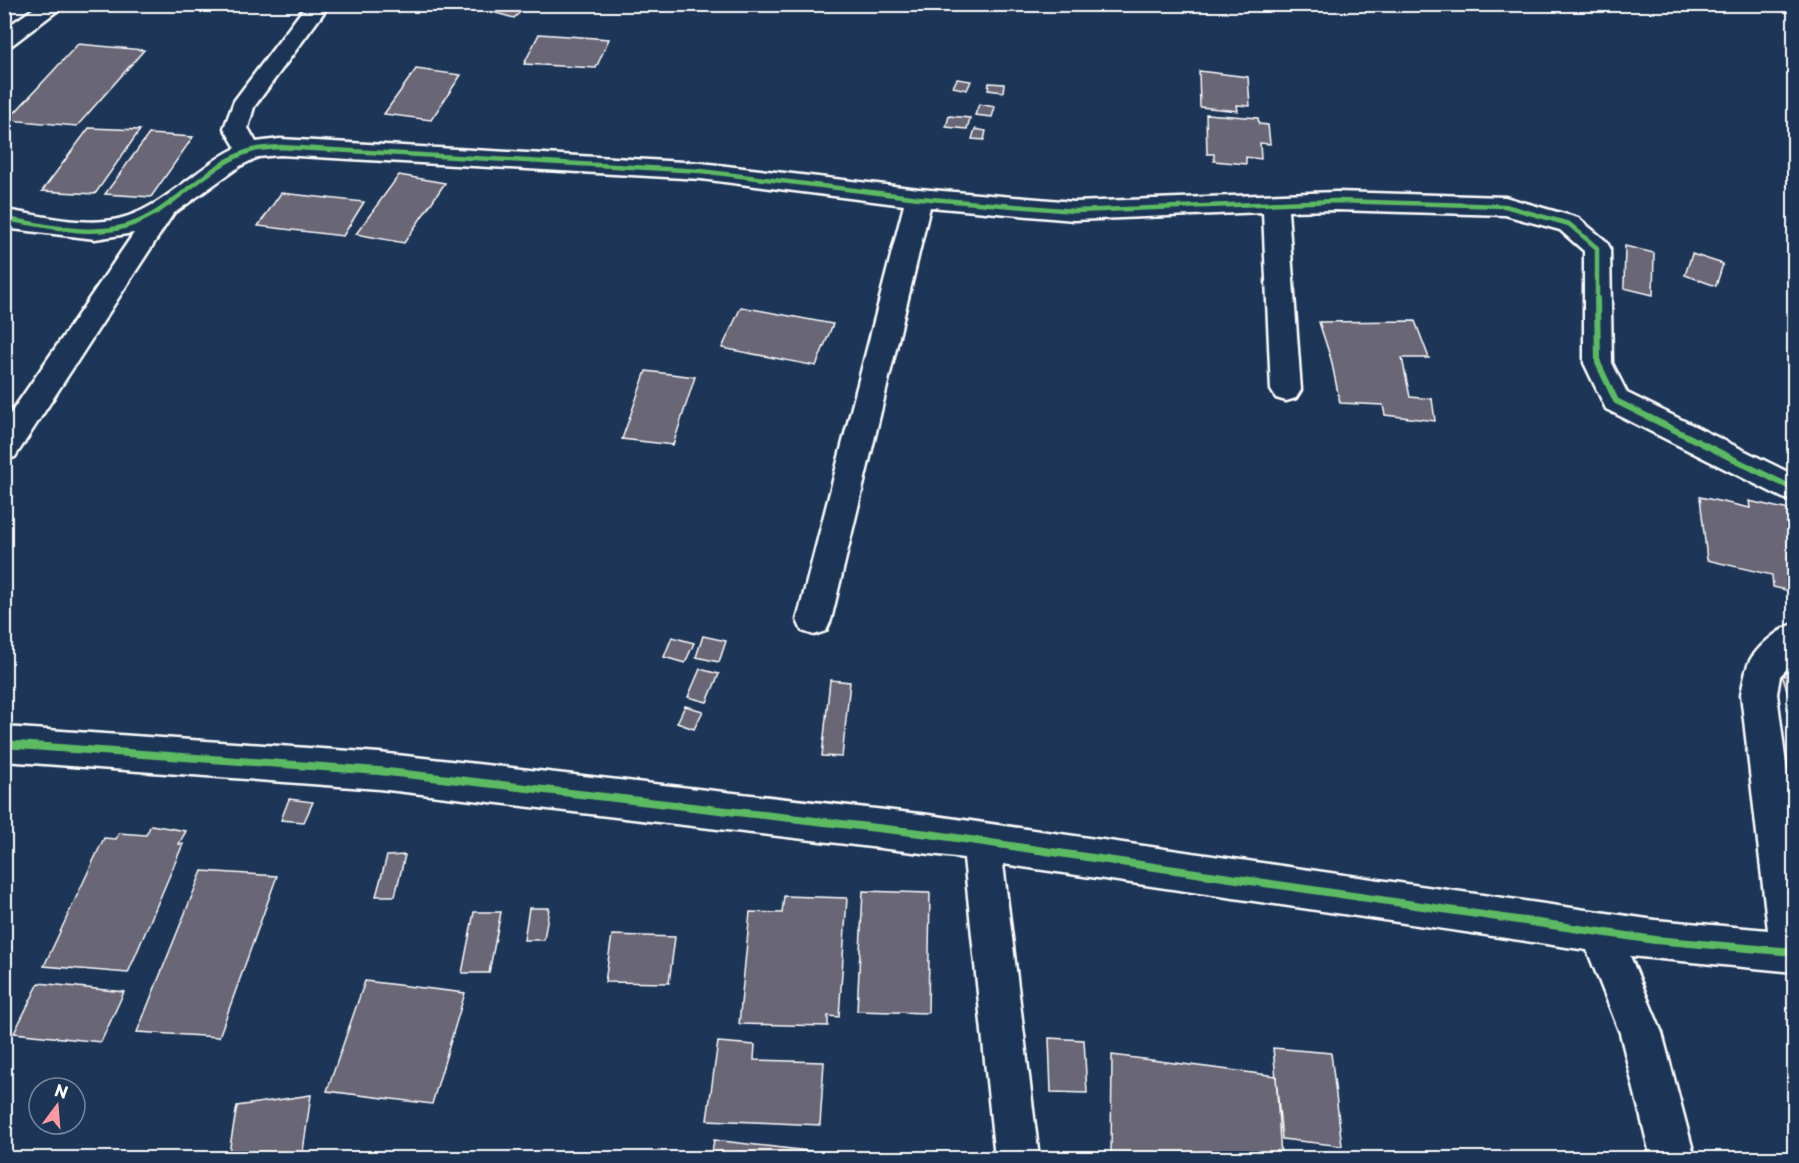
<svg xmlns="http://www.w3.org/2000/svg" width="1799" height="1163" viewBox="0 0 1799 1163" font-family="'Playpen Sans',sans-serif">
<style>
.building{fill:#696674;stroke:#fff;stroke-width:1.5}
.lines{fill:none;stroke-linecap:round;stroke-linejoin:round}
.street-casing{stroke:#fff;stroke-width:5}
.street{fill:#1d3557;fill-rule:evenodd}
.cycleway-far2-casing{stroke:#1d3557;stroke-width:8}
.cycleway-far1-casing{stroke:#1d3557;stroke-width:10}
.cycleway-casing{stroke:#1d3557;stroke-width:11}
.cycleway-far2{stroke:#5cba63;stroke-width:4.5}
.cycleway-far1{stroke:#5cba63;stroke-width:6}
.cycleway{stroke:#5cba63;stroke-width:8}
</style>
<rect width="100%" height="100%" fill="#1d3557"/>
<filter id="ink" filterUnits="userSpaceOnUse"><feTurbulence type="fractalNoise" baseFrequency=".0167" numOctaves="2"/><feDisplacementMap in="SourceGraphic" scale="12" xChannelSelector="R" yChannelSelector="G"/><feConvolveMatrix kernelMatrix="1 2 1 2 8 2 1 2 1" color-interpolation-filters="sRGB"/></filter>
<g filter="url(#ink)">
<g class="building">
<path d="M476,4h53l-15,14 -40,-11z"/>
<path d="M539,34l70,5 -13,29 -72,-4z"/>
<path d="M78,44l66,6 -67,76 -69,-6z"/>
<path d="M416,69l45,6 -30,45 -47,-6z"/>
<path d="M1199,71l49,6 2,29 -13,-1 1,6 -38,-4z"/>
<path d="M957,79l14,2 -4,9 -14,-3z"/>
<path d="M989,83l15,1 -1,8 -15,-2z"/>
<path d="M979,104l16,3 -3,10 -17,-2z"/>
<path d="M1206,114l52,4 1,6 9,1 2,19 -10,-1 1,16 -15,-2v7l-32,-3v-7h-7z"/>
<path d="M949,116l21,2 -3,11 -21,-2z"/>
<path d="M89,128l51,2 -45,64 -53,-3z"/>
<path d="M975,129l11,2 -2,9 -12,-1z"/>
<path d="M149,134l44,3 -42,60 -46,-3z"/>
<path d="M399,175l46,8 -41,60 -48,-9z"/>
<path d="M281,193l83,9 -21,34 -85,-10z"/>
<path d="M1625,246l29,7 -1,42 -29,-7z"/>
<path d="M1692,254l31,10 -7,22 -31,-11z"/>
<path d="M741,307l92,17 -17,42 -94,-18z"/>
<path d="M1415,321l14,37h-27l8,39 22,2 3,22 -50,-6 -2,-10 -43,-2 -9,-44 -12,-37z"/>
<path d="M646,371l49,6 -22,68 -51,-6z"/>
<path d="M1700,497l50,11 -1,-7 45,10v81l-21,-5 -1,-12 -65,-15z"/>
<path d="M703,636l23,5 -7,21 -23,-5z"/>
<path d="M672,637l22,6 -9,20 -21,-6z"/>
<path d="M700,669l19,5 -12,28 -19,-5z"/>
<path d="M1782,675l12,2v34z"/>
<path d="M830,680l20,2 -8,75 -20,-1z"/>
<path d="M685,706l18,5 -9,18 -17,-6z"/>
<path d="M289,799l24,3 -9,20 -23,-2z"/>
<path d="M151,825l35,6 -7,13h4l-55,129 -84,-7 60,-128 12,1 3,-6 27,2z"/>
<path d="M405,855l-10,41h-19l11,-40z"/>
<path d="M202,871l75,5 -58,161 -82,-5z"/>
<path d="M863,891l67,2 -2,120 -71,-2z"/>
<path d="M784,896l63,2 -8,119 -11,-1v10l-89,-2 11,-112 32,1z"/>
<path d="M529,908h20l-5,32h-20z"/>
<path d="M474,912h27l-12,61h-27z"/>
<path d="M612,935l63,2 -6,46 -64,-1z"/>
<path d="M365,981l100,12 -33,111 -105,-13z"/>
<path d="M39,983l85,9 -23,50 -87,-9z"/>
<path d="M1049,1038l35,2 3,53 -36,-1z"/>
<path d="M718,1042l37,3 -1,15 70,2 -4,63 -113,-5z"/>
<path d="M1273,1048l58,5 11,93 -60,-7z"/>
<path d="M1112,1055l164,21 5,82h-150l-20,-2z"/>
<path d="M311,1095l-9,63h-74l9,-52z"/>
<path d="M714,1140l103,12v6h-106z"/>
</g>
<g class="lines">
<defs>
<g id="street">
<path d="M40,4h26l-54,41 -8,2v-18z"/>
<path d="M307,4h23l-76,103 -6,21 8,14 24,-3 421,24 218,26 155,13 262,-10 169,5 73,21 28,23 4,7 2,115 15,30 167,82v27l-11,-4 -177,-89 -22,-46v-112l-24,-21 -55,-15 -169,-5 -48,1 13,179 -5,8 -10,3 -10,-3 -5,-8 -8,-178 -189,8 -144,-13 -99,413 -5,11 -12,4 -12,-4 -5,-11 107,-415 -203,-26 -421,-24 -22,2 -18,9 -67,48 -158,243 -11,3v-37l130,-190 -39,6 -91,-11v-18c37,5 78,17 114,9 45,-10 78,-52 118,-71l-12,-20 10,-27z"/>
<path d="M1794,624v37l-14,15 -3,18 17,134v144l-164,-16 32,77 33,125h-44l-31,-125 -33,-83 -584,-86 36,294h-44l-31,-300 -585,-69 -375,-28v-34l375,26 550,62 726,105 113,10 -27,-236c3,-12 4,-27 11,-37 10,-14 27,-28 42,-33z"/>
</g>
</defs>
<use href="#street" class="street-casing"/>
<use href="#street" class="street"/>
<defs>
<path id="cycleway-far2" d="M4,219c38,5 80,18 119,8 50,-13 81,-63 130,-77 8,-2 18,-2 27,-3l421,24 218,27 155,13 262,-10 169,5 64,18 28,24v53"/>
<path id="cycleway-far1" d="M1597,299l1,64 18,38 178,88"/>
<path id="cycleway" d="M4,744l375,27 550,63 726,106 139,12"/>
</defs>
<use href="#cycleway-far2" class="cycleway-far2-casing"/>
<use href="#cycleway-far1" class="cycleway-far1-casing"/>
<use href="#cycleway" class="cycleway-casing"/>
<use href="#cycleway-far2" class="cycleway-far2"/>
<use href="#cycleway-far1" class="cycleway-far1"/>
<use href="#cycleway" class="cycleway"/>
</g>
</g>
<rect width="1799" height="1163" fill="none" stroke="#1d3557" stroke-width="24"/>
<rect x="12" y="12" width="1775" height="1139" fill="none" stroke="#fff" stroke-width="2" filter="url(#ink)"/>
<g transform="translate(57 1106) rotate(16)"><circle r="28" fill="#1d3557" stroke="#77869a" stroke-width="1.5"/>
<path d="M0-4.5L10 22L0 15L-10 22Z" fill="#ff9aa2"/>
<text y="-9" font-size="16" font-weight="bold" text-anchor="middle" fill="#ffffff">N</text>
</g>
</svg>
